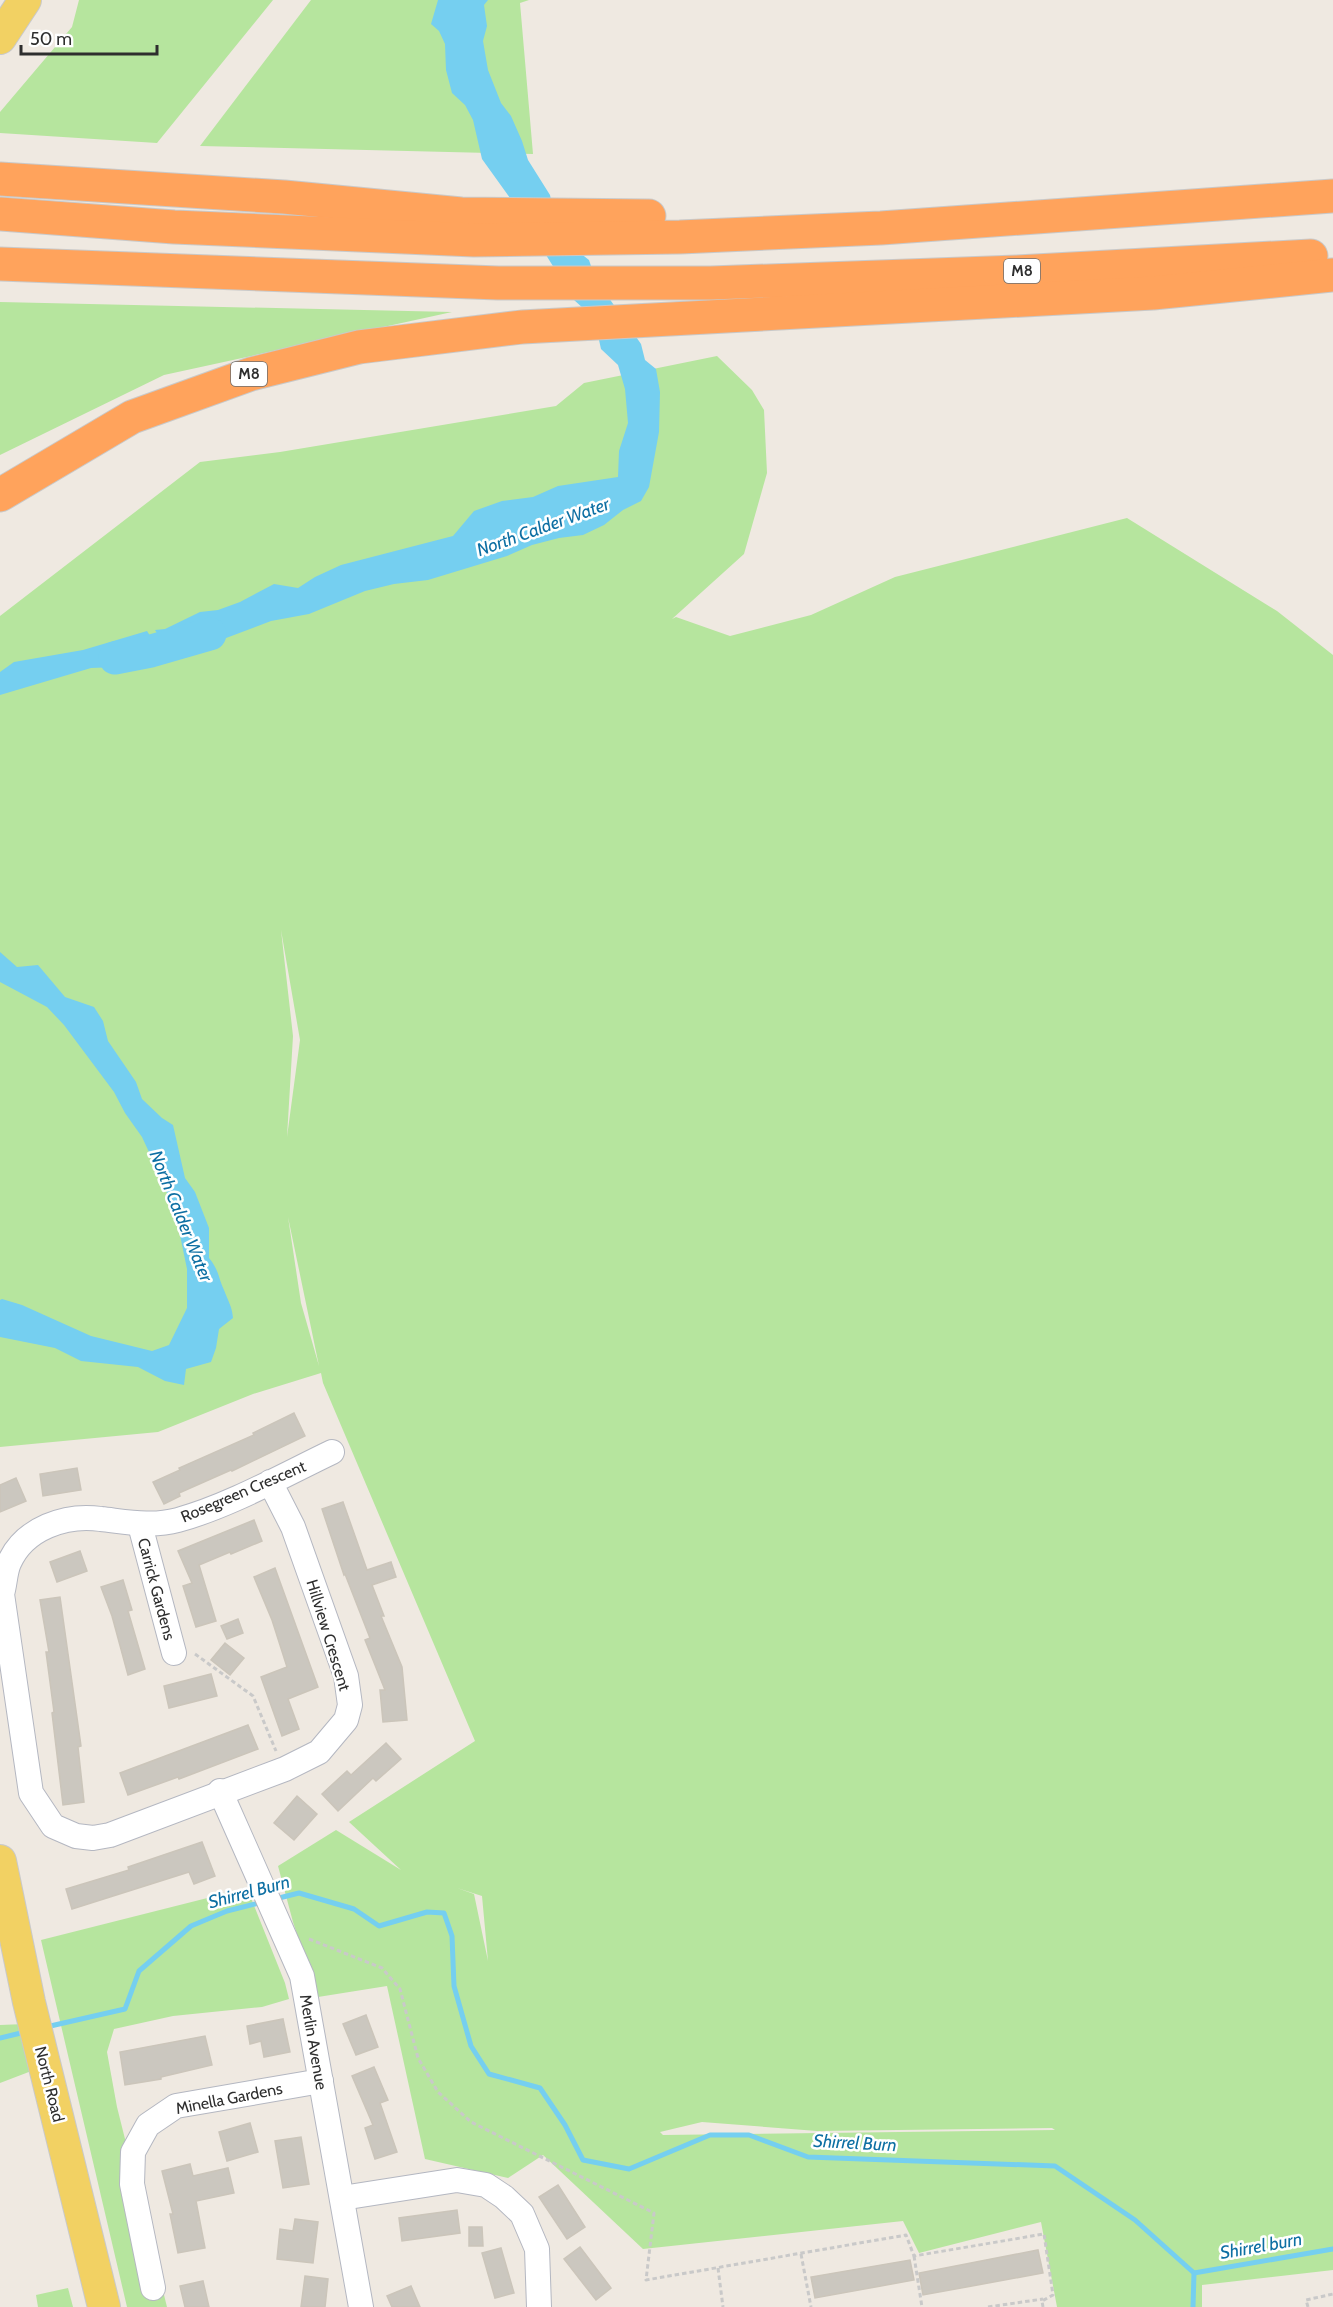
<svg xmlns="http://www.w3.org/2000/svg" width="1333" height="2307" viewBox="0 0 1333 2307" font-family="Cabin,sans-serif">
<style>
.green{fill:#b6e59e;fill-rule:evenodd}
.water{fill:#75cff0}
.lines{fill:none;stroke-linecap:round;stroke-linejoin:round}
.stream{stroke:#75cff0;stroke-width:5}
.river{stroke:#75cff0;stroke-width:33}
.building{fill:#cbc7bf;stroke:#cbc5ba;stroke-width:1.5}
.minor-casing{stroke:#b4b7c1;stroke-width:26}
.major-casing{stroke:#c9c9c9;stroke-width:34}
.highway-casing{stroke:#c9c9c9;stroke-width:35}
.path{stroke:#c9c9c9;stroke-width:3;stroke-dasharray:4.5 3;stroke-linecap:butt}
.minor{stroke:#fff;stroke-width:24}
.major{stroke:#f2d163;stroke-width:32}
.highway{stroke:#ffa35c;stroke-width:33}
.labels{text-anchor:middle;stroke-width:5;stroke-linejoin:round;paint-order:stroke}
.shield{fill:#fff;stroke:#6d6d6d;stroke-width:1.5}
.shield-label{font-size:15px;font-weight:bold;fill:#2e2e2e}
.street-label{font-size:16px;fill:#2e2e2e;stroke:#fff}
.water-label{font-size:18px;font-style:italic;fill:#0d6fa3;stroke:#fff}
</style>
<rect width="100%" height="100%" fill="#efe9e1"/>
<g class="green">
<path d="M79,0h194l-116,143 -157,-10v-21l72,-85z"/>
<path d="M311,0h218l-9,3 13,151 -333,-8z"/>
<path d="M0,302l452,10 -288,63 -164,80z"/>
<path d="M717,356l35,34 12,20 3,63 -23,81 -72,65 4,-2 54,19 81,-21 84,-38 232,-59 150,93 56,44v1615l-131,15v22h-145l-16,-85 -122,31 -16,-32 -260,28 -100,-94 -35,23 -83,-19 -38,-173 -69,11 -25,-75 -15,-56 58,-36 65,40 -52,-48 126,-81 -152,-358 -2,-10 -68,21 -95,38 -158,15v-831l200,-154 80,-10 276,-46 28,-23zM281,930l19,110 -13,97 6,-101zM288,1217l31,149 -18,-63zM457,1888l25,8 6,65 -14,-67zM702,2122l115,9 235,-3 3,2 -392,5 -3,-3z"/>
<path d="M247,1888l38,95 4,16 -27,8 -89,9 -59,13 -7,23 10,55 50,200h-40l-86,-367z"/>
<path d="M25,2024l9,46 -34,13v-58z"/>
<path d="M68,2288l5,19h-35l-2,-12z"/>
</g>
<g class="water">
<path d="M438,0h50l-4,5 3,21 -4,15 5,29 13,33 10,13 11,25 6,19 22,35 3,14 22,40 14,11 6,18 46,66 4,16 11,9 4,23 -1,40 -10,55 -8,14 -18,9 -19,15 -21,10 -24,3 -27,7 -25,11 -79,24 -34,4 -29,7 -56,23 -38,7 -98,37 -18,-28 10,-1 35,-17 18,-2 22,-8 34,-18 24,4 17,-11 26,-12 112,-29 21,-25 28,-10 31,-4 25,-11 60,-9 1,-26 9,-28 -3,-34 -7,-24 -17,-16 -4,-18 -13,-22 -10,-9 -59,-95 -33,-46 -9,-39 -8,-15 -13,-12 -6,-23 -1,-26 -6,-13 -8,-7z"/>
<path d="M147,631l18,29h-24l-23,7 -27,1 -91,27v-23l14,-10 69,-12z"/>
<path d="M0,952l17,15 21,-2 27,32 29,10 9,14 5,20 28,41 6,17 20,19 11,7 12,53 10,14 14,36v30c10,12 9,19 15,32 4,11 8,16 9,28l-14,11 -3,19 -5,14 -25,7 -2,16 -19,-4 -27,-14 -57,-6 -26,-13 -55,-11v-37l2,-1 20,6 69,31 61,15 17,-6 18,-37v-39l-11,-53 -15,-38 -19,-41 -17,-24 -11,-21 -50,-67 -17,-18 -47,-25z"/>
</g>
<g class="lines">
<g class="stream">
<path d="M275,1899l24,-6 55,16 25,17 48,-14 17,1 8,23 2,50 17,60 18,28 51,14 25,37 18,35 46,9 81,-34h39l59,22 247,9 80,54 59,53 -1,34"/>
<path d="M46,2027l79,-18 14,-38 52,-45 36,-15 36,-9"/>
<path d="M0,2038l25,-6"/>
<path d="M1194,2273l139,-24"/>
</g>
<path class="river" d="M115,658l36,-7 59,-17"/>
</g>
<g class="building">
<path d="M294,1413l11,23 -73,35 -1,-1 -52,23 1,3 -16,8 -11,-22 27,-12 -1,-2 75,-33 -1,-2z"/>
<path d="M77,1468l4,22 -38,6 -3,-22z"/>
<path d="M16,1478l10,23 -26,11v-27z"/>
<path d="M343,1502l24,68 24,-8 5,15 -24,8 12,31h-3l21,51 5,53 -24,2 -3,-32h5l-20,-50 5,-2 -25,-64 -1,1 -22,-66z"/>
<path d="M254,1520l8,21 -31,13 -1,-2 -31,13 17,56 -20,6 -13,-41 9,-3 -14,-32z"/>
<path d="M80,1551l7,20 -30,11 -7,-20z"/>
<path d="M275,1568l43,119 -30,12 11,30 -17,7 -21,-59 26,-10 -15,-47 -18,-43z"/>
<path d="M123,1580l9,30 -4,1 17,58 -17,6 -16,-59 -11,-29z"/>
<path d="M60,1597l21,149 -3,1 6,55 -21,3 -11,-92 2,-1 -8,-60h3l-9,-52z"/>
<path d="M238,1619l5,14 -16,6 -6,-13z"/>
<path d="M225,1643l19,15 -14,17 -19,-15z"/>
<path d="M211,1674l6,22 -48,12 -5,-22z"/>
<path d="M248,1725l10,24 -79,30 -1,-2 -50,18 -8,-22z"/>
<path d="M386,1743l15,16 -25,22 -3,-3 -35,33 -16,-17 25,-23 4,4z"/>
<path d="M297,1796l20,18 -23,26 -20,-17z"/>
<path d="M202,1842l13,34 -21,8 -5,-12 -117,37 -6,-20 63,-19 -1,-3z"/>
<path d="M366,2015l12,32 -22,8 -13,-31z"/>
<path d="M283,2019l7,33 -26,5 -3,-16 -11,3 -3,-18z"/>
<path d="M205,2036l7,29 -51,12v2l-36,6 -5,-33z"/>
<path d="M374,2067l14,33 -8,3 17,49 -22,7 -10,-31 8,-3 -21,-49z"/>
<path d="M250,2123l8,29 -31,9 -8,-29z"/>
<path d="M301,2137l8,47 -26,4 -8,-47z"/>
<path d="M190,2164l3,12 35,-8 6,25 -38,8 9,47 -27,5 -8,-39h3l-11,-43z"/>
<path d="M558,2185l27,42 -18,12 -28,-42z"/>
<path d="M457,2210l3,23 -58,8 -3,-23z"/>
<path d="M295,2219l23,3 -5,41 -36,-4 3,-30 13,2z"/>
<path d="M469,2227h13l1,19h-14z"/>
<path d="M580,2247l31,41 -15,12 -32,-41z"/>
<path d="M501,2248l13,45 -19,5 -13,-45z"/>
<path d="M1038,2250l5,23 -120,22 -4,-22z"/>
<path d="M910,2260l4,20 -99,18 -4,-21z"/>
<path d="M305,2276l23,3 -3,28h-24z"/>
<path d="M203,2281l6,26h-24l-5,-21z"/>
<path d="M411,2286l9,21h-28l-5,-11z"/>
</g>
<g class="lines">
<defs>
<g id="minor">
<path d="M270,1482l23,45 53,149 4,29 -4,15 -27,32 -34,17 -175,66 -17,3 -17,-2 -23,-10 -22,-33 -29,-199c3,-10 3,-22 7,-31 15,-35 57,-49 92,-44 27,3 51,8 77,1 51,-14 106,-45 154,-68"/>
<path d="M140,1525l34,128"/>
<path d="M220,1791l82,185 59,331"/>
<path d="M342,2198l115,-18 29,5 18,12 18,17 15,35 2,58"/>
<path d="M153,2288l-21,-104 1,-32 15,-27 28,-19 145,-25"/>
</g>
<g id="major">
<path d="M0,38l25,-38"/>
<path d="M0,1861l29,141 75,305"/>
</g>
<g id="highway">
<path d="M0,179l284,18 177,17 188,2"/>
<path d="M0,214l174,13 300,13 206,-3 201,-9 452,-32"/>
<path d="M0,264l498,19h213l306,-11 294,-16"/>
<path d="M0,495l132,-78 119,-43 108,-27 163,-20 631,-34 180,-18"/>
</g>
</defs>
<use href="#minor" class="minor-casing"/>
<use href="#major" class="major-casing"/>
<use href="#highway" class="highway-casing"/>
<g class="path">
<path d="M195,1654l58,42 23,55"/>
<path d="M309,1939l73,29 18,21 18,69 20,34 33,30 183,91 -8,67 260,-45 8,21 130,-22 9,61 -11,6 1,6"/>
<path d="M801,2254l10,53"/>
<path d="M914,2256l8,51"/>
<path d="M718,2268l5,39"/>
<path d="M988,2307l55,-8"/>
<path d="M1308,2307l-2,-7 27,-6"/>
</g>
<use href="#minor" class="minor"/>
<use href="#major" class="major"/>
<use href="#highway" class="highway"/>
</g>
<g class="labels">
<g class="shield">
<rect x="1004" y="259" width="36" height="24" rx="4.5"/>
<rect x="231" y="362" width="36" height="24" rx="4.5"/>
</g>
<g class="shield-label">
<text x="1022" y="276">M8</text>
<text x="249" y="379">M8</text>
</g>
<g class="street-label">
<text transform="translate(243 1491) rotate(-23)" y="6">Rosegreen Crescent</text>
<text transform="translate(157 1589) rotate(75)" y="6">Carrick Gardens</text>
<text transform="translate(329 1635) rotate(73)" y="6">Hillview Crescent</text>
<text transform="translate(314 2042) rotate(80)" y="6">Merlin Avenue</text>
<text transform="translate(50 2084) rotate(76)" y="6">North Road</text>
<text transform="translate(229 2098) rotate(-11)" y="6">Minella Gardens</text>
</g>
<g class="water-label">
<text transform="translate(543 527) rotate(-20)" y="6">North Calder Water</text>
<text transform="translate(181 1216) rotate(68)" y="6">North Calder Water</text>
<text transform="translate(249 1892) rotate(-15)" y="6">Shirrel Burn</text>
<text transform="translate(855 2143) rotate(3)" y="6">Shirrel Burn</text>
<text transform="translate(1261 2246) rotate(-10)" y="6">Shirrel burn</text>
</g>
</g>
<path d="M21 45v9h136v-9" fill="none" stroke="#2e2e2e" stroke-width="3"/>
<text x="30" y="45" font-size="18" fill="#2e2e2e" stroke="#ffffff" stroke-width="4.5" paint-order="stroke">50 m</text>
</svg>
